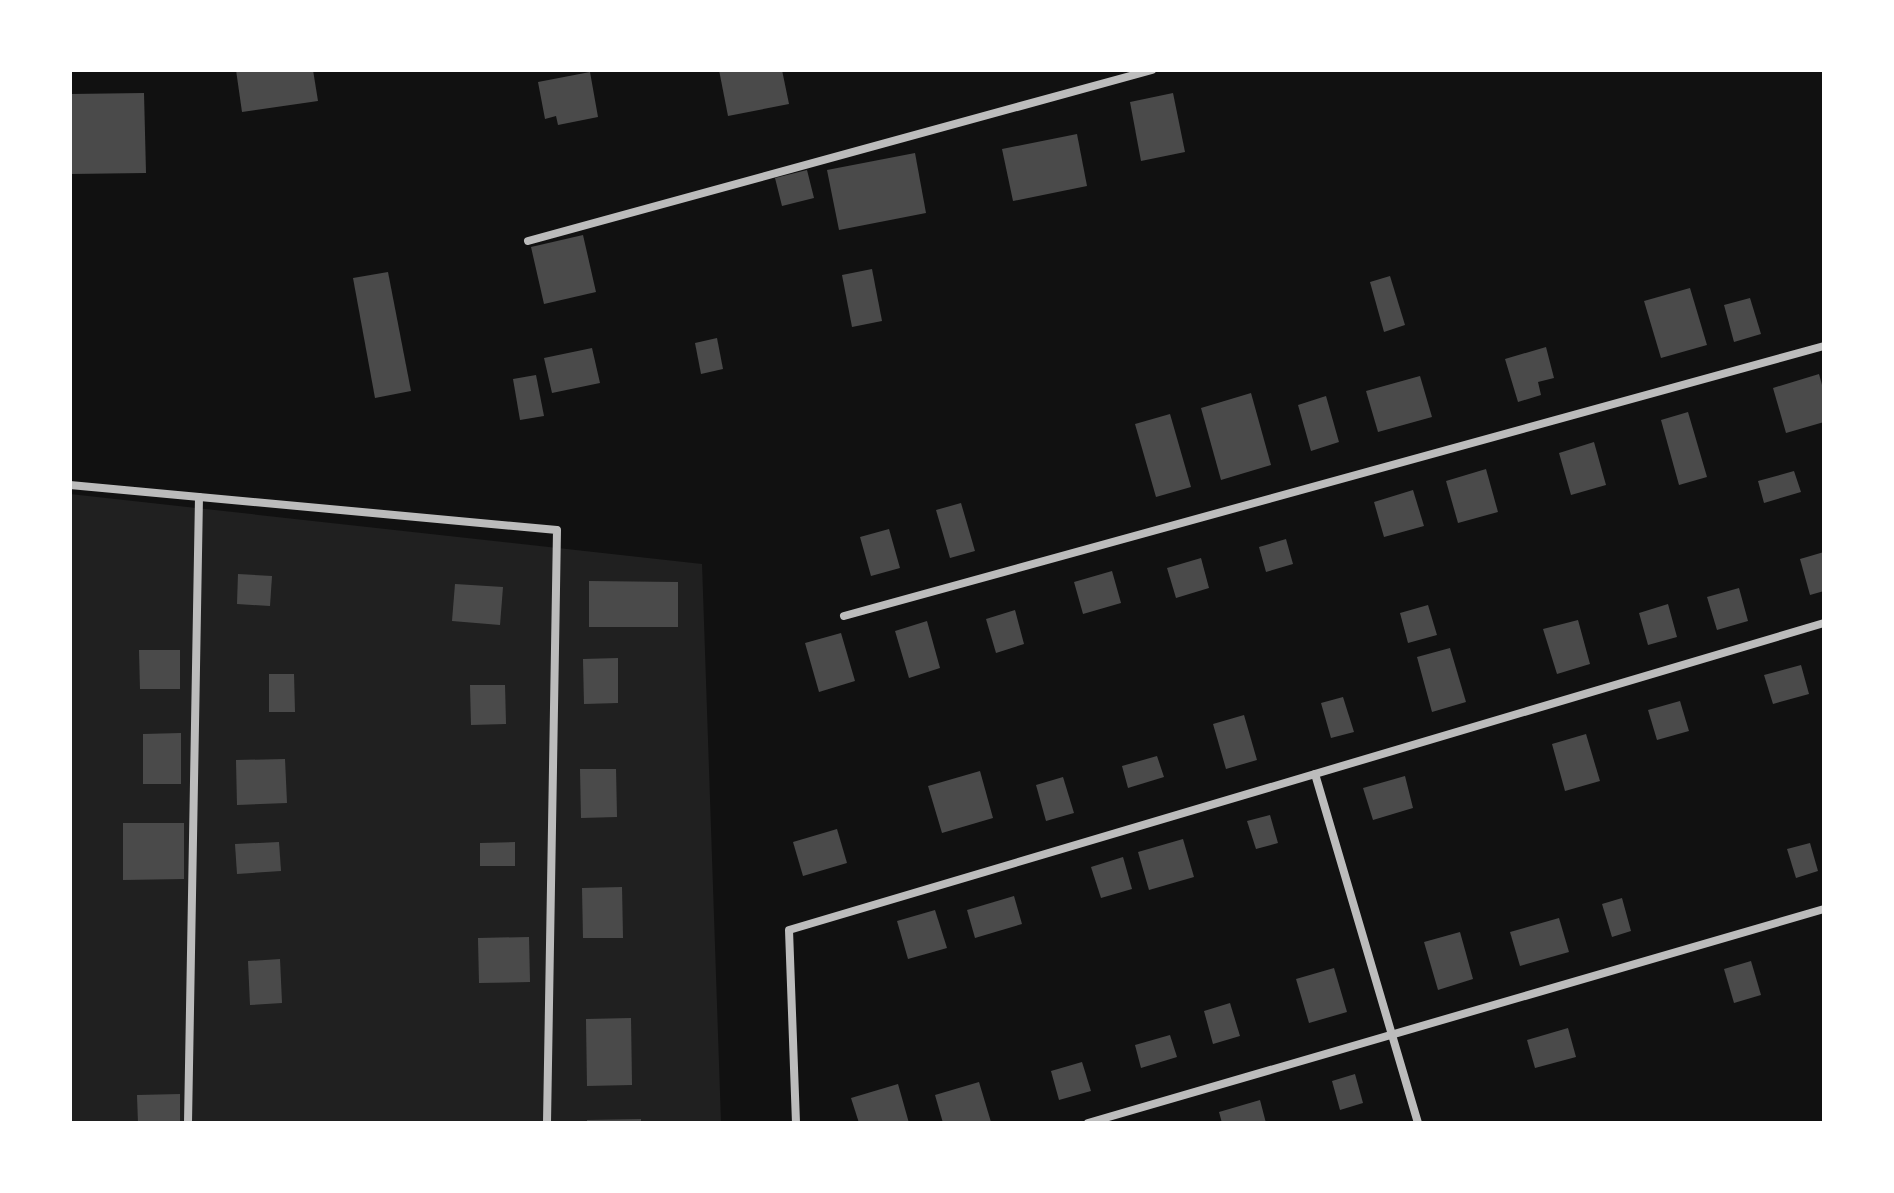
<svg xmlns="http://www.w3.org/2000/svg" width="1894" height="1193" viewBox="0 0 1894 1193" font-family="'Open Sans',sans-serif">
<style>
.green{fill:#202020}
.building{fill:#4a4a4a}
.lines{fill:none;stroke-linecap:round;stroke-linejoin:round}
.minor{stroke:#bcbcbc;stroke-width:8}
</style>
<rect width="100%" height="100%" fill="#111"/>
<path class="green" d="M70,494l632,70 19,559h-651z"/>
<g class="building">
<path d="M236,70h77l5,31 -76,11z"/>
<path d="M719,70h63l7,34 -61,12z"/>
<path d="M590,72l8,45 -40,8 -2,-9 -11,3 -7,-37z"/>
<path d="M144,93l2,80 -76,1v-80z"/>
<path d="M1173,93l12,59 -44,9 -11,-59z"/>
<path d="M1077,134l10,52 -74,15 -11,-52z"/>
<path d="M915,153l11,60 -87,17 -12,-60z"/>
<path d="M807,170l7,28 -32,8 -7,-28z"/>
<path d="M583,235l13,57 -52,12 -13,-57z"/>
<path d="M872,269l10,52 -30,6 -10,-52z"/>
<path d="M388,272l23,119 -36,7 -22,-120z"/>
<path d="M1390,276l15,49 -21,7 -14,-50z"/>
<path d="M1690,288l17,57 -46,13 -17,-57z"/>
<path d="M1750,298l11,36 -27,8 -10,-37z"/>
<path d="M717,338l6,31 -22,5 -6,-31z"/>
<path d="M1546,347l8,31 -16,4 3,13 -23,7 -13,-43z"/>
<path d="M592,348l8,35 -48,10 -8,-35z"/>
<path d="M1819,374l5,18v30l-38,11 -13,-45z"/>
<path d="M536,375l8,41 -24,4 -7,-41z"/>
<path d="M1420,376l12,41 -54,15 -12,-41z"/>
<path d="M1251,393l20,72 -50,15 -20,-72z"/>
<path d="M1326,396l13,46 -28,9 -13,-46z"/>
<path d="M1688,412l19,65 -28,8 -18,-65z"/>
<path d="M1170,414l21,73 -35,10 -21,-73z"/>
<path d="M1594,442l12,43 -35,10 -12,-42z"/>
<path d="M1486,469l12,43 -40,11 -12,-42z"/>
<path d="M1794,471l7,21 -37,11 -6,-22z"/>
<path d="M1413,490l11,36 -40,11 -10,-35z"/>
<path d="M961,503l14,48 -25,7 -14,-48z"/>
<path d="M889,529l11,39 -29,8 -11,-39z"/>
<path d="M1286,539l7,25 -27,8 -7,-25z"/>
<path d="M1824,552v39l-14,4 -10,-36z"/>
<path d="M1201,558l8,30 -33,10 -9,-30z"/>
<path d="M1112,571l9,32 -38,11 -9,-32z"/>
<path d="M238,574l34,2 -2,30 -33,-2z"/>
<path d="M589,581l89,1v45h-89z"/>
<path d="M455,584l48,3 -3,38 -48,-4z"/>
<path d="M1739,588l9,33 -31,9 -10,-33z"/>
<path d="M1668,604l9,33 -29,8 -9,-32z"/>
<path d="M1428,605l9,30 -29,8 -8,-30z"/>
<path d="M1015,610l9,34 -28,9 -10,-34z"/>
<path d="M1578,620l12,44 -33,10 -14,-45z"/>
<path d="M927,621l13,47 -31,10 -14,-47z"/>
<path d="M841,633l14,48 -36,11 -14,-49z"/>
<path d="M1450,648l16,54 -34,10 -15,-55z"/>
<path d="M139,650h41v39h-40z"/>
<path d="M618,658v45l-34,1 -1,-45z"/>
<path d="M1801,665l8,29 -36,10 -9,-29z"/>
<path d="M269,674h25l1,38h-26z"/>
<path d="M470,685h35l1,39 -35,1z"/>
<path d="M1343,697l11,35 -23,6 -10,-35z"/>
<path d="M1680,701l9,30 -32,9 -9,-30z"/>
<path d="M1244,715l13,45 -31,9 -13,-45z"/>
<path d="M181,733v51h-38v-50z"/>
<path d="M1586,734l14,47 -35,10 -13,-47z"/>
<path d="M1157,756l7,21 -36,11 -6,-22z"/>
<path d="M285,759l2,44 -50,2 -1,-45z"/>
<path d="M580,769h36l1,48 -36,1z"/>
<path d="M980,771l13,47 -51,15 -14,-47z"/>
<path d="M1405,776l8,32 -40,12 -10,-32z"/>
<path d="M1063,777l11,36 -28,8 -10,-36z"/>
<path d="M1270,815l8,28 -22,6 -9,-28z"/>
<path d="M123,823h61v56l-61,1z"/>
<path d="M837,829l10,34 -44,13 -10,-34z"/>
<path d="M1183,839l11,38 -45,13 -11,-38z"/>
<path d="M279,842l2,29 -44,3 -2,-30z"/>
<path d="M515,842v24h-35v-23z"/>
<path d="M1810,843l8,28 -22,7 -9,-29z"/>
<path d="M1123,857l9,32 -31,9 -10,-31z"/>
<path d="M622,887l1,51h-40l-1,-50z"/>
<path d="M1014,896l8,28 -47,14 -8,-28z"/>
<path d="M1622,898l9,33 -19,6 -10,-33z"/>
<path d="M935,910l12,38 -39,11 -11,-38z"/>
<path d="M1559,918l10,34 -49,14 -10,-34z"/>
<path d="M1460,932l13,47 -35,11 -14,-48z"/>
<path d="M529,937l1,45 -51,1 -1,-45z"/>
<path d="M280,959l2,44 -32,2 -2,-44z"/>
<path d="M1751,961l10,34 -27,8 -10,-34z"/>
<path d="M1334,968l13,44 -38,11 -13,-44z"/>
<path d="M1230,1003l10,33 -27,8 -9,-33z"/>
<path d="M631,1018l1,67 -45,1 -1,-67z"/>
<path d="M1568,1028l8,29 -41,11 -8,-28z"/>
<path d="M1170,1035l7,22 -36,11 -6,-23z"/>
<path d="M1082,1062l9,29 -32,9 -8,-29z"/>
<path d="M1355,1074l8,29 -23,7 -8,-29z"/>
<path d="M979,1082l12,40 -48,1 -8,-28z"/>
<path d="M898,1084l11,39h-50l-8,-25z"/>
<path d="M180,1094v29h-42l-1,-28z"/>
<path d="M1260,1100l6,23h-44l-3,-11z"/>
<path d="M641,1119v4h-54v-3z"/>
</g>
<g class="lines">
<g class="minor">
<path d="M528,241l624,-171"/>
<path d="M70,485l487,45 -10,593"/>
<path d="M844,616l980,-270"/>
<path d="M1315,774l103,349"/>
<path d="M188,1123l11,-626"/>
<path d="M796,1123l-7,-193 1035,-307"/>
<path d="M1088,1123l736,-214"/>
</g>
</g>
<rect width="1894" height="1193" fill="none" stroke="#ffffff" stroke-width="144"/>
</svg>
